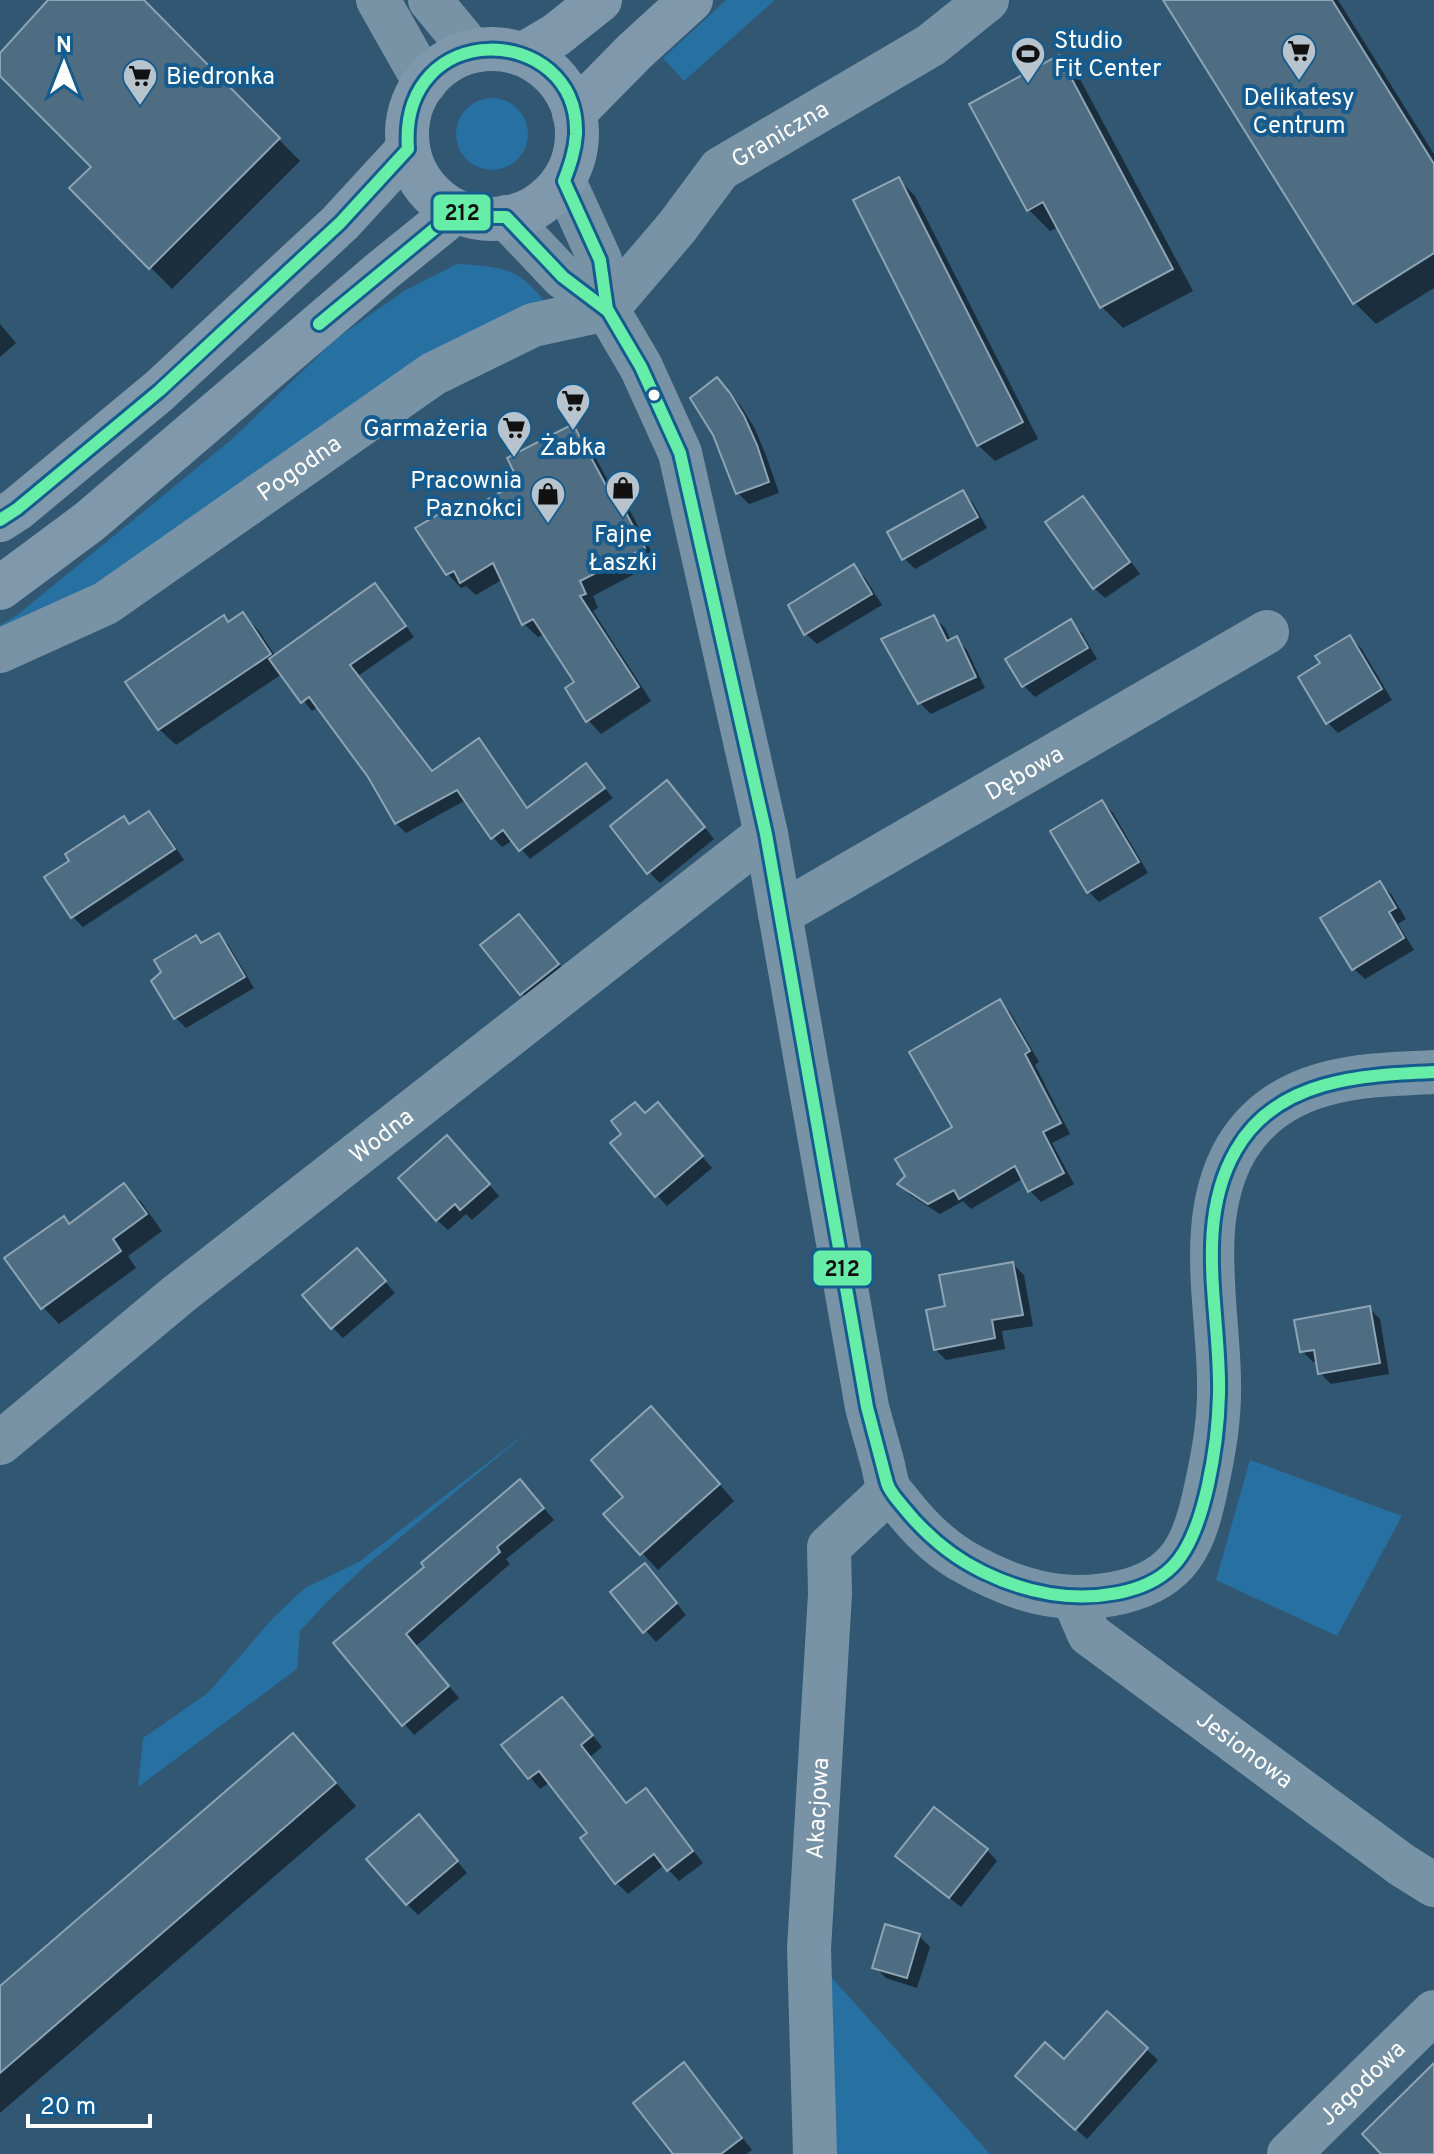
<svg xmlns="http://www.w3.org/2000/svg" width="1434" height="2154" viewBox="0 0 1434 2154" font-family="Overpass,sans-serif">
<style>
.green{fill:#2770a2}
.shadow{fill:#0007}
.building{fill:#4e6c82;stroke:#8da4b4;stroke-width:2}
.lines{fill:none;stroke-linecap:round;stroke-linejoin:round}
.minor{stroke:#7893a6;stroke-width:44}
.tertiary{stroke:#7893a6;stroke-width:44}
.secondary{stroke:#8098ab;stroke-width:44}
.bus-1-casing{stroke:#165b8d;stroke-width:18}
.bus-1{stroke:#66eda8;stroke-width:12}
.bus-dot{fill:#fff;stroke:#165b8d;stroke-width:3}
.labels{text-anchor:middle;stroke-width:8;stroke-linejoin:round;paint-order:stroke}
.poi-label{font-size:24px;fill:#fff;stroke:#165b8d}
.street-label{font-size:24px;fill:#fff;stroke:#165b8d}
.line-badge{stroke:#165b8d;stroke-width:3}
.pale-badge-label{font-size:22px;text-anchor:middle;font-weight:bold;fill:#111}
</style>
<rect width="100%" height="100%" fill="#315772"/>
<g class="green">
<path d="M726,0h49l-91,81 -21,-23z"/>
<circle cx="492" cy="134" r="36"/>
<path d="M457,264c53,3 64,5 96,49l-449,279 -104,49v-16l16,-9 215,-176 106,-102 67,-47z"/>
<path d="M534,1427l-172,142 -35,33 -27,29 -3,38 -159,118 5,-49 65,-45 66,-76 31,-29 54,-26z"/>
<path d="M1250,1460l152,56 -65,120 -121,-56z"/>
<path d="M832,1978l158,176h-155z"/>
</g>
<g class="shadow">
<path d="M51,0h91l158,161 -128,128 -100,-101 21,-21 -93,-94v-17z"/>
<path d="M1166,0h172l96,154v134l-58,36 -21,-21z"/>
<path d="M1059,57l21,22 113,212 -70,37 -21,-21 -43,-80 -9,4 -21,-21z"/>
<path d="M898,179l17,17 123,243 -43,22 -17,-16z"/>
<path d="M0,324l16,19 -16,14z"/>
<path d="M717,380l24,26 14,23 12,29 12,35 -30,11 -11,-11z"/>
<path d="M573,426l13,14 28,52 13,13 30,57 -64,34 5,12 -5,3 58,90 -50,33 -13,-14 -11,-37 -32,-49 -7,3 -14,-13 -21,-45 -27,16 -10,-9 -5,2 -13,-14 7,-67 8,8 59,-32z"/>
<path d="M962,492l11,11 14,25 -72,41 -11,-11z"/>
<path d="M1083,499l10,11 47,64 -35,24 -11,-10z"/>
<path d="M854,567l11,11 17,27 -65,39 -11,-10z"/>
<path d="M374,585l10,10 30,42 -56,39 75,97 46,-32 10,10 40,58 57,-43 27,32 -83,61 -17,-19 -11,7 -9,-10 -27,-37 -60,33 -10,-10 -27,-47 -51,-69 -6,4 -30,-37 -106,71 -17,-16 70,-105 14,-10 16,17 17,26z"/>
<path d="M934,617l11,11 6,13 5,-2 11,11 18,38 -54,26 -11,-11z"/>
<path d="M1071,622l11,11 15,26 -62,38 -11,-11z"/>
<path d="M1350,637l11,11 31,52 -54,33 -11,-11 -4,-58z"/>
<path d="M678,794l36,45 -54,44 -11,-11z"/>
<path d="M1102,802l11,11 35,60 -49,29 -11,-11z"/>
<path d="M149,813l11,11 24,36 -101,67 -11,-11v-55l51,-43 7,7z"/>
<path d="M1380,884l11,10 15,25 -8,5 16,26 -49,29 -11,-10z"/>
<path d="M529,927l40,49 -36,28 -11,-11z"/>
<path d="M219,935l10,11 25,42 -68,40 -11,-11 21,-80 7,7z"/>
<path d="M999,1001l11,11 29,50 -4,3 35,69 -18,9 22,41 -33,18 -11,-11 -6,-13 -53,31 -8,-8 -23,13 -30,-19 -10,-11 55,-56z"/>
<path d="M645,1115l23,1 44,52 -45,38 -10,-11z"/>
<path d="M458,1148l41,48 -27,24 -6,-6 -18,16 -11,-10z"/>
<path d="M124,1186l17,16 21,29 -34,25 8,12 -77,56 -16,-17 20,-89 7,7z"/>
<path d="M368,1262l27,31 -52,45 -11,-11z"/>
<path d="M1013,1264l11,11 9,51 -31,5 3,18 -59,11 -11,-11 12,-41z"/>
<path d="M1369,1308l11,11 9,55 -58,10 -11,-11 -2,-12 -5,1 -11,-11z"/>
<path d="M668,1425l66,76 -76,69 -52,-56 20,-17z"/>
<path d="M531,1493l23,27 -48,39 4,5 -94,82 43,52 -45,37 -78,-92z"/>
<path d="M656,1577l30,38 -30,27 -43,-49z"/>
<path d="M572,1710l30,37 -12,10 37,48 18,-14 11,11 47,61 -24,18 -15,-16 -36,29 -11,-11 -34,-45 7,-5 -40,-51 -10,7 -36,-44z"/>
<path d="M293,1736l21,21 42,49 -356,307v-124z"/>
<path d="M430,1828l37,45 -49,42 -11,-11z"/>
<path d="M987,1850l10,11 -36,46 -52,-41z"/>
<path d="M919,1936l11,11 -13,41 -31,-10 -11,-11z"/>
<path d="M1107,2014l51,46 -71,79 -59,-53 36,-24z"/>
<path d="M684,2065l11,11 57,74 -6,4h-71z"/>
</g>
<g class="building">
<path d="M48,0h96l136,138 -131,131 -80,-81 22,-21 -91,-91v-23z"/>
<path d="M1163,0h169l102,164v89l-81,51z"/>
<path d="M1059,55l114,214 -73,39 -57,-106 -16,9 -58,-107z"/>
<path d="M899,177l124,245 -46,24 -124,-246z"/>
<path d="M717,377l13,16 14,23 13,29 12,37 -33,12 -23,-59 -23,-37z"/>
<path d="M573,424l36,67 4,-2 32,59 -65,33 6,13 -6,2 59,91 -53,35 -21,-34 9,-6 -41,-63 -11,6 -29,-62 -33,20 -6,-12 -8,4 -31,-47 41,-24 5,10 58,-32 -12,-24z"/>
<path d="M963,490l15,27 -76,43 -15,-28z"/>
<path d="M1083,496l47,66 -37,27 -48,-67z"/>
<path d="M854,564l18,30 -68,41 -16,-30z"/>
<path d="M375,583l31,43 -56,39 82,106 47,-33 48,70 59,-45 19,25 -86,63 -16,-21 -12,9 -34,-49 -62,34 -27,-47 -59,-80 -8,6 -32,-44z"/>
<path d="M243,612l28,42 -113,76 -33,-48 99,-67 4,7z"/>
<path d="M934,615l13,26 10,-5 19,41 -58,27 -37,-65z"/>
<path d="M1071,619l17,29 -66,39 -17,-28z"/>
<path d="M1350,635l32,54 -56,35 -28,-47 22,-14 -5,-7z"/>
<path d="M667,780l38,47 -58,47 -37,-48z"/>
<path d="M1102,800l37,62 -52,31 -37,-62z"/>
<path d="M149,811l26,38 -104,69 -27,-41 25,-16 -4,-7 59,-38 5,8z"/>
<path d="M1380,881l16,27 -7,4 15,26 -52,32 -32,-52z"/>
<path d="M519,914l40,50 -39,31 -40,-50z"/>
<path d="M219,933l26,44 -71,42 -23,-38 10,-9 -7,-12 42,-25 5,8z"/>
<path d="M1000,999l30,52 -5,3 36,69 -18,9 21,41 -36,19 -13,-26 -56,33 -5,-9 -26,14 -31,-20 8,-8 -10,-17 57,-32 -43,-75z"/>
<path d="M635,1102l10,11 13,-11 45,54 -48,41 -45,-54 11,-9 -10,-13z"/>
<path d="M447,1135l43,49 -30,26 -5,-6 -19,17 -38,-43z"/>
<path d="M124,1183l23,31 -34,25 8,12 -80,58 -37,-51 60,-42 5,8z"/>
<path d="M357,1248l29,33 -55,48 -29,-34z"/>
<path d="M1013,1262l10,53 -31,5 3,18 -61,12 -8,-40 19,-4 -6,-31z"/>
<path d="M1370,1306l10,57 -62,11 -4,-24 -14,2 -6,-32z"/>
<path d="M651,1406l69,78 -80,71 -37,-41 20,-17 -32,-37z"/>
<path d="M520,1479l24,29 -47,39 3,5 -94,82 43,52 -47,40 -69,-83 91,-76 -3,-4z"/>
<path d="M645,1563l32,40 -34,30 -33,-41z"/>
<path d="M562,1697l31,38 -12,10 45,58 20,-15 47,63 -26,20 -13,-17 -39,30 -35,-46 7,-5 -48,-62 -11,8 -27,-34z"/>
<path d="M293,1733l43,50 -336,290v-87z"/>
<path d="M934,1807l54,42 -39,49 -54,-42z"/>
<path d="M419,1814l39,47 -52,44 -40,-46z"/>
<path d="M885,1924l35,10 -13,44 -35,-10z"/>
<path d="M1107,2011l41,37 -73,82 -60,-54 30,-34 19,17z"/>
<path d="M684,2062l58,76 -21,16h-48l-40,-51z"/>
<path d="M1434,2063v91h-53l-19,-20z"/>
</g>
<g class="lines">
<g class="minor">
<path d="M378,0l47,83"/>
<path d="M430,0l42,51"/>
<path id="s1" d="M0,651l106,-48 327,-229 100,-49 74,-16 70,-82 43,-58 211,-124 56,-45"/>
<path id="s2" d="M780,914l487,-282"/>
<path id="s3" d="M0,1443l179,-149 587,-460"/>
<path id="s4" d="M1074,1599l15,35 313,231 32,20"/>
<path id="s5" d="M815,2154l-6,-205 21,-355 -1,-47 61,-57"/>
<path id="s6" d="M1289,2154l145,-142"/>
</g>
<g class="tertiary">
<path d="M564,181l36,79 7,49 34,58 39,86 86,381 101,573c5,19 11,39 16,58 2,8 3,17 6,24 3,5 8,10 11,14 18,23 36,42 61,57 52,30 102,46 161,32 59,-14 73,-50 84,-104 8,-36 14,-70 13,-108 -1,-74 -23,-162 17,-231 43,-72 123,-74 198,-77"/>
<path d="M506,217l57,60 44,32"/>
</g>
<g class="secondary">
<circle cx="492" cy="134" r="85"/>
<path d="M524,54l32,-19 44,-35"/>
<path d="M574,113l61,-62 56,-51"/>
<path d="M0,520l17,-11 142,-118 181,-168 68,-74"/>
<path d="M0,588l90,-67 292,-250 74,-60"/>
</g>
<defs>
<g id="bus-1">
<path d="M319,324l137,-113 25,6h25l57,60 45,34"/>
<path d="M0,520l17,-11 142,-118 181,-168 68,-74c-10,-133 171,-127 168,-15 -1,17 -6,31 -12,47l36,79 7,49 34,58 39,86 86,381 101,573 20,76c3,10 11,17 17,25 22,27 48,49 79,64 43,21 88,30 135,21 20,-4 40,-12 54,-26 34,-33 46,-127 47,-173 2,-80 -26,-170 17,-244 40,-71 126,-75 198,-78"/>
</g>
</defs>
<use href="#bus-1" class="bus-1-casing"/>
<use href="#bus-1" class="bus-1"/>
</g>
<defs>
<symbol id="supermarket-pin" viewBox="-11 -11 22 30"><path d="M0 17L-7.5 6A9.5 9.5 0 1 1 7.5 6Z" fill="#b7c4ce" stroke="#165b8d"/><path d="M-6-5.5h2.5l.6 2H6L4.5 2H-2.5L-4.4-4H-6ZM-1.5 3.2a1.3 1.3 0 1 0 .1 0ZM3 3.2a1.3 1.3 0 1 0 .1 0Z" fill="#111"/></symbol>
<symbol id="stadium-pin" viewBox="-11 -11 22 30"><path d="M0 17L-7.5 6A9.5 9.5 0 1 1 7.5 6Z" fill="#b7c4ce" stroke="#165b8d"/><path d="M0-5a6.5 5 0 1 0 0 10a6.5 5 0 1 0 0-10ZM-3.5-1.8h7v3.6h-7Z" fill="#111"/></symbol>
<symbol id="shop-pin" viewBox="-11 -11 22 30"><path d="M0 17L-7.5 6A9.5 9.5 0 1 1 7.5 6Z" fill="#b7c4ce" stroke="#165b8d"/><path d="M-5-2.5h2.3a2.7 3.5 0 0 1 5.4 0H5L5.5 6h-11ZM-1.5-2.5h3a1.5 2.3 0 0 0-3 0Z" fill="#111"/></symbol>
</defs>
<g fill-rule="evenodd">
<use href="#supermarket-pin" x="1279" y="31" width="40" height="54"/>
<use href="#stadium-pin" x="1008" y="34" width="40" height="54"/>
<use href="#supermarket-pin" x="120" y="56" width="40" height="54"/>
<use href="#supermarket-pin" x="553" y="381" width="40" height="54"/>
<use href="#supermarket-pin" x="494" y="408" width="40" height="54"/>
<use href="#shop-pin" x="603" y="468" width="40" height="54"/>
<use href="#shop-pin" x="528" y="474" width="40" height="54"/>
</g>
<circle class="bus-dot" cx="654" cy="395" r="7"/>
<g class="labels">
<g class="poi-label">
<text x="1054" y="48" text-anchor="start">Studio<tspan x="1054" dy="28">Fit Center</tspan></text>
<text x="166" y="84" text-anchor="start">Biedronka</text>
<text x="1299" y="105">Delikatesy<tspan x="1299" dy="28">Centrum</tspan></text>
<text x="488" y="436" text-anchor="end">Garmażeria</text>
<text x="573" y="455">Żabka</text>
<text x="522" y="488" text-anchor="end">Pracownia<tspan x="522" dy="28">Paznokci</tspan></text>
<text x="623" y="542">Fajne<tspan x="623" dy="28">Łaszki</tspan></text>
</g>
<g class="street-label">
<text dy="8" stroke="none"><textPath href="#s1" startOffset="952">Graniczna</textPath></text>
<text dy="8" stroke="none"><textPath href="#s1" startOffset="352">Pogodna</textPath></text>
<text dy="8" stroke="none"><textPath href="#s2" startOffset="282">Dębowa</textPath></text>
<text dy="8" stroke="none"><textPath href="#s3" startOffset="490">Wodna</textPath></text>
<text dy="8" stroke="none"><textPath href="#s4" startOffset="232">Jesionowa</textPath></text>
<text dy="8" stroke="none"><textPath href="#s5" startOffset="346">Akacjowa</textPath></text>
<text dy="8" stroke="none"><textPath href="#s6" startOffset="102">Jagodowa</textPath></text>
</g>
</g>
<g class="line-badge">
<rect x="432" y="193" width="60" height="39" rx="8" fill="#66eda8"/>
<rect x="812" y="1249" width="61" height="38" rx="8" fill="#66eda8"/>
</g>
<g class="pale-badge-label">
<text x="462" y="220">212</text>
<text x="842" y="1276">212</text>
</g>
<g transform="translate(64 64)" stroke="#165b8d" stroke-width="6" paint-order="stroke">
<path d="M0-6L14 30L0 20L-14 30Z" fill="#ffffff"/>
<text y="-12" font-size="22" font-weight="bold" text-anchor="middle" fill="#ffffff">N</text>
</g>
<path d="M28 2114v12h122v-12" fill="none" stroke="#ffffff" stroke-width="4"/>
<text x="40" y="2114" font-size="24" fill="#ffffff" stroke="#165b8d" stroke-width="6" paint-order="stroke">20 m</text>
</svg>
